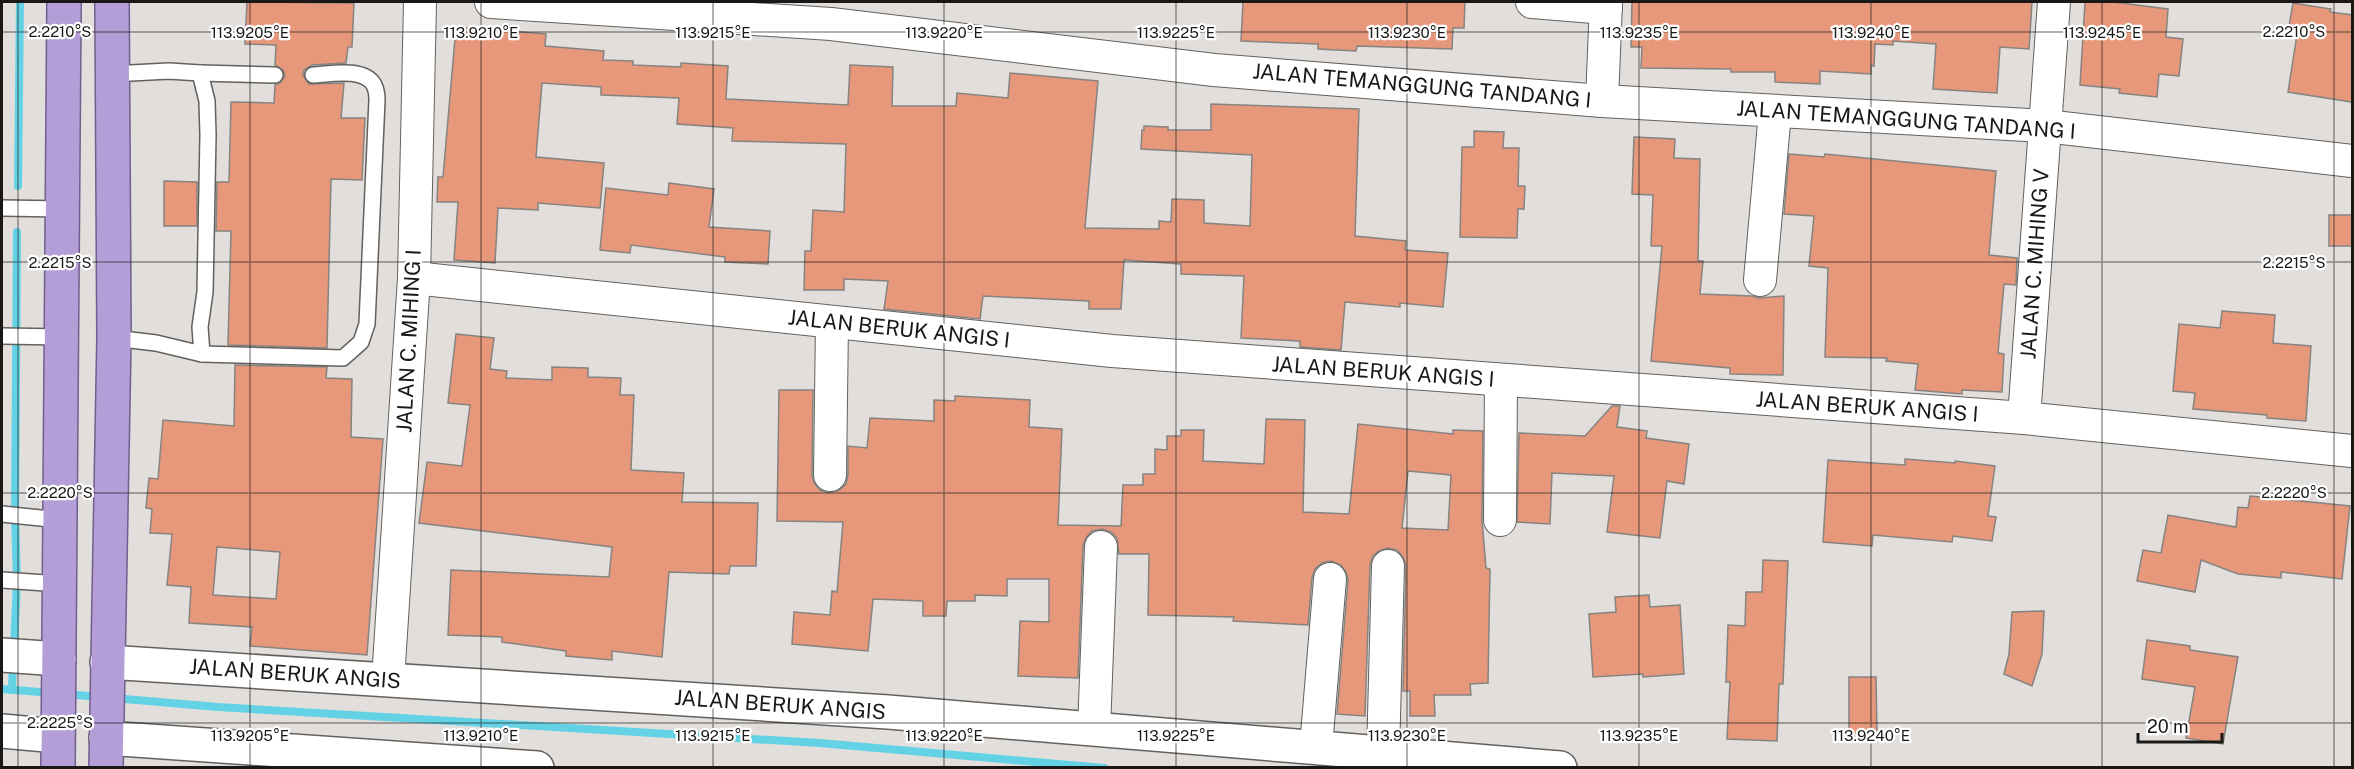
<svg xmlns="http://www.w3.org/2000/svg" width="2354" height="769" viewBox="0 0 2354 769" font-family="'Public Sans',sans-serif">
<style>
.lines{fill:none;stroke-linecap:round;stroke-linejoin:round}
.stream{stroke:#64d2e5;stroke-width:8}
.building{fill:#e7987b;stroke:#868381;stroke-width:1.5;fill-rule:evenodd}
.service-casing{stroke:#63615e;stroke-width:18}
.minor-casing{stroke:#63615e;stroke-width:34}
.tertiary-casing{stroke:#63615e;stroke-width:36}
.trunk-casing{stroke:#715f8d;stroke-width:36}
.service{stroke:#fff;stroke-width:15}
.minor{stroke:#fff;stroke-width:32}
.tertiary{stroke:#fff;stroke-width:33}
.trunk{stroke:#b39ed7;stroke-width:33}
.ticks{fill:none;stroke:#191817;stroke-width:1.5;stroke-opacity:0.45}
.labels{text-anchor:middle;stroke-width:4.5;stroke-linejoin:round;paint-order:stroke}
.street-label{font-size:21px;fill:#191817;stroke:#fff}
.ticks-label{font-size:15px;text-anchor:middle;fill:#191817;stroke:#fff;stroke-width:4.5;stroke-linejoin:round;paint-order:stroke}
</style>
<rect width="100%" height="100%" fill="#e1dedc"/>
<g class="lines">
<g class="stream">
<path d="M18,186l2,-184"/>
<path d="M14,648l3,-67 -2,-65 2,-284"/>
<path d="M2,689l50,4"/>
<path d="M12,690l1,-29"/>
<path d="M65,694l35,3"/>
<path d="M113,698l105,9 602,36 284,25"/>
</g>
</g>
<g class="building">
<path d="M247,2l107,1 -2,44h-4l-2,16 -34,2 -8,5 -1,5 6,9 35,-1 -3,35h24l-3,62 -31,-1 -4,169 -99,-3 3,-114h-15l1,-49h12l2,-80 43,1 1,-18 5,-2 5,-7 -2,-6 -8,-5 1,-20 -31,-1z"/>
<path d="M1243,2h222l-1,26h-11l-1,21 -95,-3 -1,5 -38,-2v-5l-77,-3z"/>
<path d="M1632,2h400l-3,47 -29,-2 -3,46 -64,-4 3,-45 -43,-3v4l-18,-1 -1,22h-3v8l-51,-3v13l-45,-2v-10h-44v-3l-90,-1 1,-21h-11z"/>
<path d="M2085,2h28l55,7 -2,28 17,2 -4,37 -20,-2 -2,23 -38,-4 1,-4 -40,-4z"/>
<path d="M2293,3l38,6 -1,3 22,3v87l-64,-10 10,-64 -9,-2z"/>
<path d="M456,27l90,7 -1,12 59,5 -1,9 30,1v4l48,2v-4l47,3 -2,33 122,6 2,-40 43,2 -1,39h64l1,-13 51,5 2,-25 88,8 -13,147 74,1v-8l12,1 1,-23 32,1v23l46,3 2,-71 -111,-6 1,-19h2v-4l24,1v3h43v-26l148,5 -4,127 51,5 -1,9 43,3 -5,54 -43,-4v4l-55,-5 -4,48 -41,-3v-6l-59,-3 3,-62 -63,-2v-10l-57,-4 -3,49h-32v-8l-106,-5 -3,23 -96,-10 4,-28 -44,-2v11h-40l1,-39h6l2,-41 31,2 2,-68 -114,-3 1,-13 -56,-4 2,-26 -78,-3v-8l-59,-4 -6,74 68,6 -4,45 -62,-5v7l-40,-2 -3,55 -41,-3 4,-58h-21l1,-25h5z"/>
<path d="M1474,131l30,1 -1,16h16l-1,38h7l-1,23h-6l-1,29 -57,-1 2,-90h12z"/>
<path d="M1634,137l41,2 -1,19 26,1 -2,102h5l-3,33 52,2 7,2 25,-2 -1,79 -53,-1v-6l-79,-7 11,-115h-11l2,-51 -21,-1z"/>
<path d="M1789,154l35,3 1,-3 171,17 -7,84 28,3 -1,27 -12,-1 -6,69 6,1 -2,38 -40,-2v4l-47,-4 3,-26 -32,-3 1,-3 -62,-1 3,-89 -19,-2 5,-50 -30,-2z"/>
<path d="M164,181l33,1v44h-33z"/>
<path d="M669,183l45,6 -5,38 61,4 -2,33 -43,-2v-5l-94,-12 -1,8 -30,-3 6,-62 62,7z"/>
<rect x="2329" y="215" width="23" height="31"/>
<path d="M2222,311l53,4 -2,28 38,3 -5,75 -39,-3v-3l-74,-6 2,-16 -22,-2 6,-67 41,4z"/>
<path d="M456,334l38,4 -4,31 17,2 -1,7 46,2v-13l36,1v9l33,1 -1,17h14l-3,75 53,3 -2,29 76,1 -2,63h-26l-1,8 -60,-2 -7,85 -50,-6v9l-46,-4v-5l-64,-9v-5l-54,-2 3,-65 158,7 3,-30 -193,-24 8,-61 35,4 8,-61 -22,-2z"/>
<path d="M235,365l92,2 -1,11 26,1 -1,58 32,2 -16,216 -117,-9 2,-19 -63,-4 2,-36 -24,-2 5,-51 -22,-1 2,-24 -6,-1 3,-30 9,1 5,-59 71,6zM217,547l63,5 -4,47 -63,-4z"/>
<path d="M779,390h34l-1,85 2,8 6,7 9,3 10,-3 7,-6 2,-9v-29l19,2 3,-30 64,3v-21l21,1v-5l75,4 -1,27 33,2 -4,96 63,1 2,-41h20v-11h12v-25l12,1v-14h14v-6h23l-1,31 61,3 2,-45 39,1 -2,92 46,2 9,-90 95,10v-4l30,1 -1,89 4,48 4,1 -2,114 -18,1 1,11h-37l1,21h-25v-25h-7l3,-125 -3,-9 -6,-7 -9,-2 -9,3 -6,5 -3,9 -5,151 -28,-2 11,-134 -2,-8 -5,-7 -10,-4 -9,2 -7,6 -3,9 -4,47 -75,-4 1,-4 -86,-2 1,-61h-30l-2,-16 -6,-6 -9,-3 -10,2 -6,7 -3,8 -5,132 -60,-2 2,-55 29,1v-43h-42v17l-32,-1v6h-28l-1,15h-23v-15l-50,-2 -5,52 -76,-7 2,-32 36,3 2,-24 5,1 6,-70 -66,-1zM1408,471l43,4 -3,55 -46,-2z"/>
<path d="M1612,406h8l-3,21 30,4 -1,7 43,6 -5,40 -17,-3 -7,57 -53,-6 7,-56 -62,-3 -2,51 -33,-2 2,-89 66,3z"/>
<path d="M1905,459l50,4v-2l40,5 -7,50 8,1 -4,24 -39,-5 -1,6 -79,-7 -1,11 -49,-4 5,-82 77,5z"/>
<path d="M2250,496l100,10 -8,73 -61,-7v6l-43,-4 -37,-14 -6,32 -58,-11 6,-31 18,3 7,-38 68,12 2,-20 10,1z"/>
<path d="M1763,560l25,1 -5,123h-4l-2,57 -50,-2 3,-57h-4l2,-57 17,1 1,-34h16z"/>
<path d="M1649,595l1,12 30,-2 4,69 -41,3v-3l-50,3 -4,-63 27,-2 -1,-15z"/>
<path d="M2044,611l-2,43 -10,32 -28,-12 5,-20 3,-42z"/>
<path d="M2147,640l43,6v4l48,7 -15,87 -37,-6 9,-51 -53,-8z"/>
<path d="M1849,677h27l1,56h-28z"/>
</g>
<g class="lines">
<defs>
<g id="service">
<path d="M200,73l75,2"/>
<path d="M112,74l57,-3 31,2 7,28 1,34 -3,157 -5,35 2,27 -46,-11 -42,-5"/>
<path d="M2,208l61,1"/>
<path d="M2,336l60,1"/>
<path d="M202,354l141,4 18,-16 6,-18 10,-224c0,-4 -1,-11 -3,-15 -10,-18 -44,-11 -61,-10"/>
<path d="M2,514l58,6"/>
<path d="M2,580l58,4"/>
</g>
<g id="minor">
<path d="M491,2l340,22 383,46 388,31 443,25 307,35"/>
<path d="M1532,2l74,6"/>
<path d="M1602,101l4,-99"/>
<path d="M414,278l698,73 912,67 328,33"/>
<path d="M1760,280l15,-168"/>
<path d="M2024,418l30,-416"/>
<path d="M830,475l2,-153"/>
<path d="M1500,520l1,-140"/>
<path d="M388,680l26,-402 6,-276"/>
<path d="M1094,729l7,-182"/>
<path d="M1316,747l14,-168"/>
<path d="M1383,754l5,-188"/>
</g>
<g id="tertiary">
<path d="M2,655l57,4"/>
<path d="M107,662l781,50 672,56"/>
<path d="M2,731l55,5"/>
<path d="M106,738l431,30"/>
</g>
<g id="trunk">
<path d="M58,768l6,-766"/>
<path d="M106,768l8,-430 -2,-336"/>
</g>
</defs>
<use href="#service" class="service-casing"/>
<use href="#minor" class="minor-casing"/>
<use href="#tertiary" class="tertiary-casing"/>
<use href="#trunk" class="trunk-casing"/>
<use href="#service" class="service"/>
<use href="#minor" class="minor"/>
<use href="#tertiary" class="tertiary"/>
<use href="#trunk" class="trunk"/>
</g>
<path class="ticks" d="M18,2v766M250,2v766M481,2v766M713,2v766M944,2v766M1176,2v766M1407,2v766M1639,2v766M1871,2v766M2102,2v766M2334,2v766M2,32h2350M2,262h2350M2,493h2350M2,723h2350"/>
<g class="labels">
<g class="street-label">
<text transform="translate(1422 86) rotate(5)" y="7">JALAN TEMANGGUNG TANDANG I</text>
<text transform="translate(1906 120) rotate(4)" y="7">JALAN TEMANGGUNG TANDANG I</text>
<text transform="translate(2035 264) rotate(-86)" y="7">JALAN C. MIHING V</text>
<text transform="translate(899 329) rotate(6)" y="7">JALAN BERUK ANGIS I</text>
<text transform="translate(409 341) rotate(-87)" y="7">JALAN C. MIHING I</text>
<text transform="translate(1383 372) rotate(4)" y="7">JALAN BERUK ANGIS I</text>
<text transform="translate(1867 407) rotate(4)" y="7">JALAN BERUK ANGIS I</text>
<text transform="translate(295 674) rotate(4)" y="7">JALAN BERUK ANGIS</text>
<text transform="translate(780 705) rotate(4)" y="7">JALAN BERUK ANGIS</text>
</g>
</g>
<g class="ticks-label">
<text x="60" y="37">2.2210°S</text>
<text x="2294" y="37">2.2210°S</text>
<text x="250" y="38">113.9205°E</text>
<text x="481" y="38">113.9210°E</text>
<text x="713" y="38">113.9215°E</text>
<text x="944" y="38">113.9220°E</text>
<text x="1176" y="38">113.9225°E</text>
<text x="1407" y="38">113.9230°E</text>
<text x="1639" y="38">113.9235°E</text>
<text x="1871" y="38">113.9240°E</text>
<text x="2102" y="38">113.9245°E</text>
<text x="60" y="268">2.2215°S</text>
<text x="2294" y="268">2.2215°S</text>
<text x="60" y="498">2.2220°S</text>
<text x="2294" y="498">2.2220°S</text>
<text x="60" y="728">2.2225°S</text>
<text x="250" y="741">113.9205°E</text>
<text x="481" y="741">113.9210°E</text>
<text x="713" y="741">113.9215°E</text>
<text x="944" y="741">113.9220°E</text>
<text x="1176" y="741">113.9225°E</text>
<text x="1407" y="741">113.9230°E</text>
<text x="1639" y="741">113.9235°E</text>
<text x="1871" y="741">113.9240°E</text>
</g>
<rect width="2354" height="769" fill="none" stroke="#191817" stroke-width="6"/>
<path d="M2138 733v9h84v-9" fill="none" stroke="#191817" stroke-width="3"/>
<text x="2147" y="733" font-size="18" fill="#191817" stroke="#ffffff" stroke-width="4.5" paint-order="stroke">20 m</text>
</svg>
